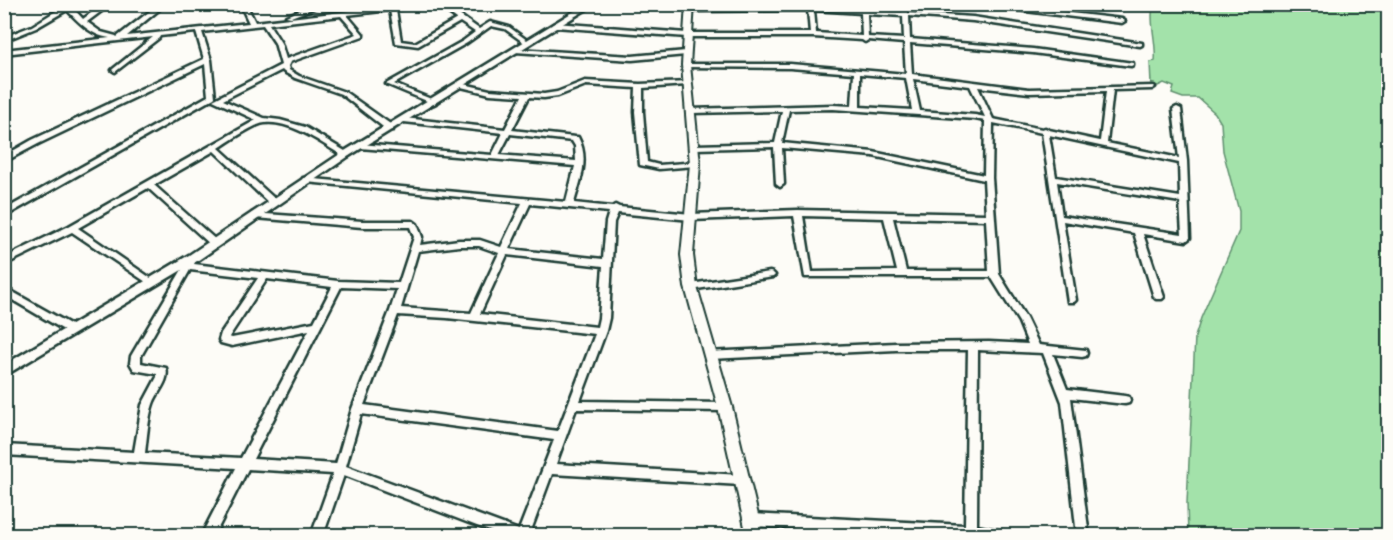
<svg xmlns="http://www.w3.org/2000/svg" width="1393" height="540" viewBox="0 0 1393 540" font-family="'Comic Neue',sans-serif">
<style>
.green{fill:#a3e2aa;stroke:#61906f;stroke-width:1.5}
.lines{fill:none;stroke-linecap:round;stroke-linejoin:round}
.minor-casing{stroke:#1f3d34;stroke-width:5}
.tertiary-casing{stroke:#1f3d34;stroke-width:5}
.secondary-casing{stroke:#1f3d34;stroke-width:4}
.minor{fill:#fdfcf7;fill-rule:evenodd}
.tertiary{fill:#fdfcf7;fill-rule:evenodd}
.secondary{fill:#fdfcf7;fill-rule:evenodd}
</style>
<rect width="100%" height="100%" fill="#fdfcf7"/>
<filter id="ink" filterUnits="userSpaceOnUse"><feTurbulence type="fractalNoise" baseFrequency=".0167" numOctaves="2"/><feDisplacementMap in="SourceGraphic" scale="12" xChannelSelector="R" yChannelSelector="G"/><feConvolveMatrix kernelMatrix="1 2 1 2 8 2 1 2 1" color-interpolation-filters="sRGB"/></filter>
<g filter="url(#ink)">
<path class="green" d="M1153,5h235v530h-200l-1,-32 8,-166 6,-19 38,-87v-20l-16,-60 -2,-28 -6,-10 -17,-15h-15l-11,-4 2,-7 -10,-4 -6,3 -7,-2 -1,-22 5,-1c2,-19 -6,-37 -2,-56z"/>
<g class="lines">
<defs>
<g id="minor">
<path d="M7,4h8l-11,7v-5z"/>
<path d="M62,4h7l14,15 20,-15h8l-24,18 14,10 15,4 1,1 42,-33h7l-39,32 122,-13 -9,-19h6l9,18 157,-18h23l-39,6 5,31 14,2 42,-24 -11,-8 -3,-7h6l2,5 28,20 11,-7 19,5 22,16 -5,1 -21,-15 -14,-3 -24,17 -73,41 42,17v2l-2,1 -48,-20 77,-43 12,-9 -15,-10 -42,24 -22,-3 -6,-33 -43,5 16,19v2l-73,26 -2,4 1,4 10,6 46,16 48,34v4h-6l-46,-36 -46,-16 -11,-6 -2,-2 -59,30 41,18 16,2 25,7 45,27 -1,2h-6c-21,-13 -53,-36 -78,-33 -9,0 -37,19 -46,25l57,52 1,2 -1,2h-6l-56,-53 -60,34 63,56 1,2 -1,2h-6l-63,-57 -70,40 77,53 2,2 -5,3 -80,-54 -68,33v-7l65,-32 187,-106 -43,-20 68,-35 -6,-22 -12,-18 -61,7 9,28 4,37 -1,1 -210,119v-7l204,-114 -3,-32 -167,80 -34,18v-6l28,-16 172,-81 -8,-27 -36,4 -1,2 -44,34 -3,-2 1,-1 40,-32 -149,17v-4l106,-12c-20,-3 -30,-15 -43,-28l-31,18 -32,13v-4l28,-11 32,-20zM341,16l16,18 -71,25 -5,-16 -12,-19z"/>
<path d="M314,4h10l-33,13 -5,-1z"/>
<path d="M660,4h33v1l-3,2z"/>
<path d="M808,4h6v2l88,6v-8h6v9l65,4 169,26v2l-2,1 -167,-25 -64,-5 1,23 123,10 100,14v2l-2,1 -98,-13 -123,-10 2,31 117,15 125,-3 1,1 -3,2 -39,1 -6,53 72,15 -6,-49 4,-2 4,2 6,52 3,77 -4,3 -43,-7 21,63 -2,2h-6l-2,-2 -20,-64 -71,-12 13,79 -2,2h-6l-26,-169 -49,-10 -1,55 7,96 27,44 13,27 47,5 1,3 -1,3 -4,1 -29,-3 14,35 58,7 4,1 1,3 -1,3 -4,1 -54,-6 18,138h-12l-15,-134 -19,-49 -65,-3 -1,176 31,6 2,4h-62l-197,-10 -4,-2 -2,-4 2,-4 4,-2 214,11 3,-175h-72l-186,9 -4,-1 -1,-3 1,-3 190,-9 93,-1 39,2 -9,-22 -28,-45h-186l-11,-61 -103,4 -73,-7 -4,9 -5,96 -3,13 -26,70 145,2 4,1 1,3 -1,3 -4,1 -149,-2 -20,55 185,11 4,1 2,4 -2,4 -4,1 -189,-11 -23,62h-26l-159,-61 -21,61h-12l22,-62 -85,-5 -34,67h-13l35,-68 -232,-13v-10l130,7 8,-47 15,-28v-3l-23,-4 -4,-7 1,-7 59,-100 3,-1 4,3 -3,6 144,17 61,2 15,-46 -4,-10h-48l-107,-9 -3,-1 -1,-2 1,-2 110,8h51l4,3 5,13 -2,8 39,-5h21l21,7 21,-44 -216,-21h-3l-1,-2 1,-2 263,24 9,-36 -215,-18 -4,-2 4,-2 132,11 11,-22 -99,-11 -4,-2 4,-2 101,11 17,-33 -32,-2 -33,-8v-2l2,-1 31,7 54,4 13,-2 28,-11 55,3 49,-2 1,1 -3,2 -44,3v24l4,50 12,3 39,-3 1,2 -4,2 -36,3 -19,-4 -5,-53 1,-24 -50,-3 -28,11 -14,2 -15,-1 -17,33 63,7h3c12,22 2,44 -4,66l38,4 3,-2 4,2 72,7 107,-4 188,4 -2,-34 -111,-24 -91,-8 2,36 -4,3 -4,-3 -2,-37 -79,2 -4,-2 4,-2 80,-2 7,-32 -90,2 -4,-2 1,-2 144,-4 19,1 2,-33 -64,-5 -104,-1 -2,-1v-2h106l116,10 -2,-31 -36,-3 -3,2 -3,-2 -49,-3h-126l-132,-10 -3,-2 3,-2 132,10h123l-2,-23 -118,1 -3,-2 3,-2 118,-1zM814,10l47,3 1,23 -46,-3zM867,14l36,2 1,23 -36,-2zM860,74l46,4 6,32 -52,-3zM913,79l57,7 15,31 -10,-2 -55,-4zM978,87l51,6 77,-2 -6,50 -51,-11 -4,-2 -3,1 -49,-10zM833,109l142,10 10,2 -1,54 -111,-23 -91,-9 7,-33zM510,134l62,7 3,5 1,15 -77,-6zM1049,135l130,28 1,34 -124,-20zM1057,182l123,20 2,32 -120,-18zM530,204l79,8 -3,10 -3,37 -94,-10zM803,216l81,2 13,53 -85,1zM893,218l93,2 3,51h-83zM459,246h20l20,7 -28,60 -70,-5 17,-57zM507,255l96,11 -4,52 -2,9 -117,-13zM190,270l68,8 -37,55 -2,7 2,3 11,3 77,-16 -68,128 -96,-5c2,-15 3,-35 8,-49 4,-12 17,-23 13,-36l-25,-5v-7zM267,279l65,8 -18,35 -82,16 -3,-1zM341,287l56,2 -7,22 -38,98 -16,55 -83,-5zM398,315l49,3 148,16 -37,97 -194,-26zM361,414l193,26 -35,90 -173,-64z"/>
<path d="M970,4h23l129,15 3,2 -3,2z"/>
<path d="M517,49l115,7 54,-5 3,2 -3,2 -54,5 -117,-8 -1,-1z"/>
<path d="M770,272l3,1 2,2 -2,2 -82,13 -5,-3 5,-3z"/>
<path d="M4,287l71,40 2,3 -2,3h-6l-65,-38z"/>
</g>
<path id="tertiary" d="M586,4h9l-246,152 -152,105 -193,115v-11l185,-110 154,-103z"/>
<path id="secondary" d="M686,4h8l-4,61 10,99 -7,91 4,32 35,120 31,129h-16l-29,-129 -33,-120 -4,-32 9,-91 -8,-99z"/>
</defs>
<use href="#minor" class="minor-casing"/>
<use href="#tertiary" class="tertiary-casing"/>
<use href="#secondary" class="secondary-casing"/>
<use href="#minor" class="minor"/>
<use href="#tertiary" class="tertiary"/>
<use href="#secondary" class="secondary"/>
</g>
</g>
<rect width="1393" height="540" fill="none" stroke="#fdfcf7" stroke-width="24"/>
<rect x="12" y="12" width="1369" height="516" fill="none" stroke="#1f3d34" stroke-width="2" filter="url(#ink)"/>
</svg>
